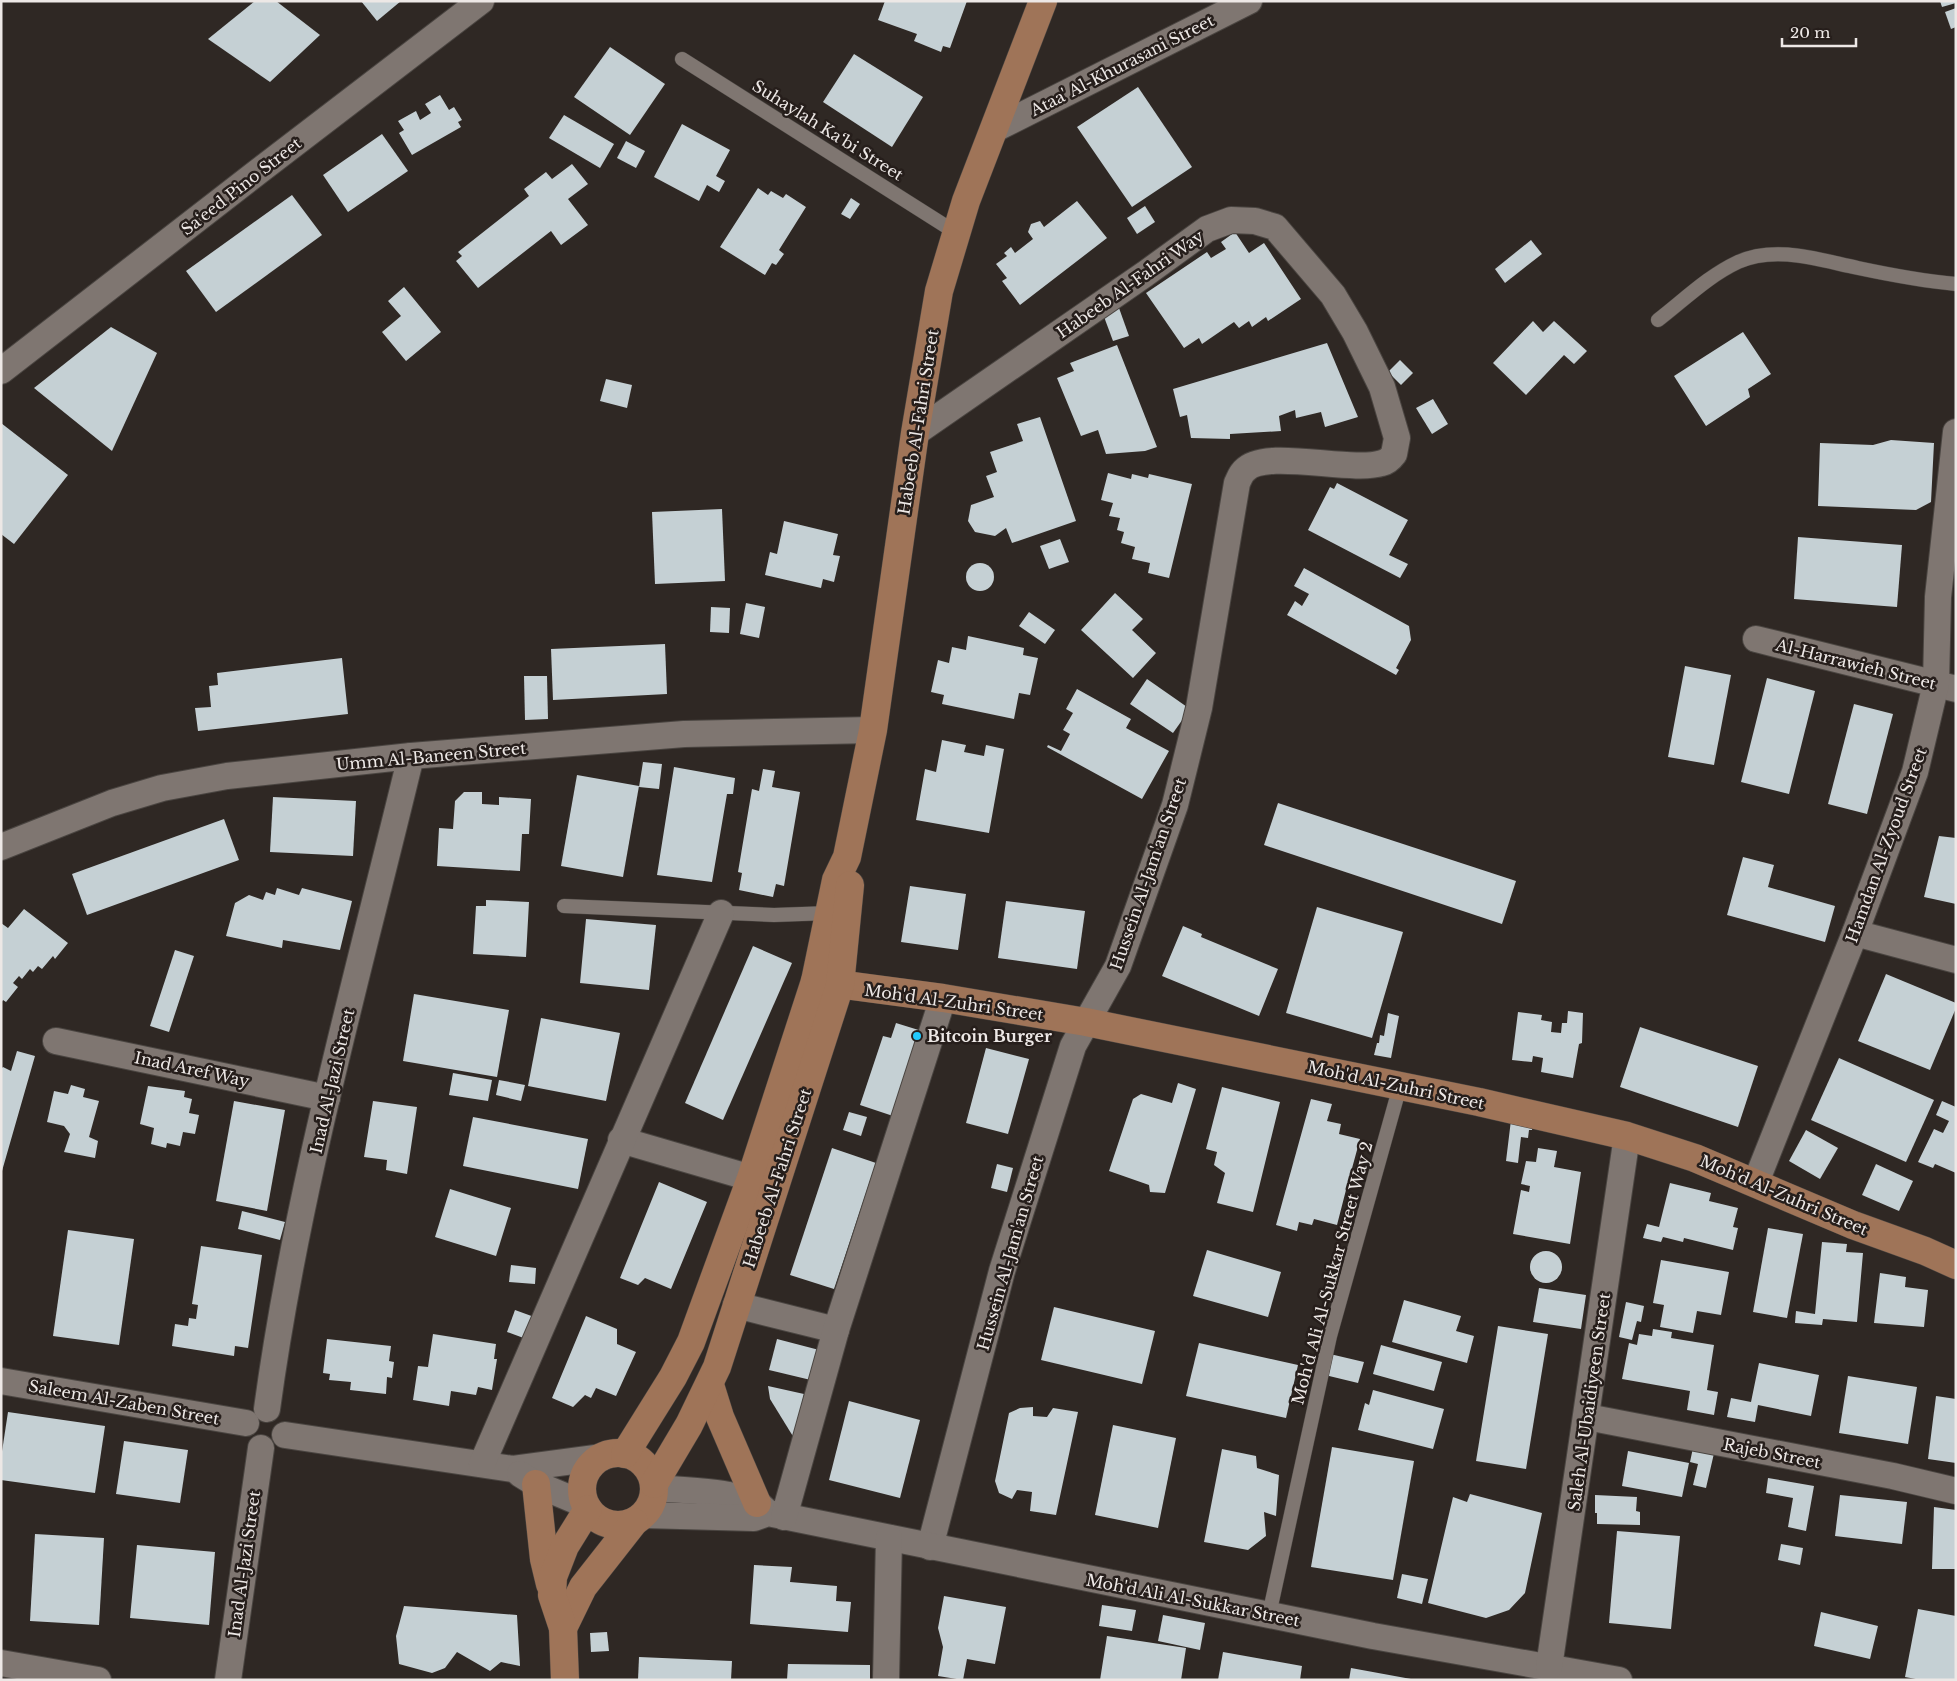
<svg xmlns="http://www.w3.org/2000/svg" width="1957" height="1681" viewBox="0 0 1957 1681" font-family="'Libre Baskerville',serif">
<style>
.building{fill:#c5d0d4}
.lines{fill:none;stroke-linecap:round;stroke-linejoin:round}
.lane-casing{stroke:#4a4541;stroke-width:15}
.street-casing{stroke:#4a4541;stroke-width:28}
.secondary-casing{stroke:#4a4541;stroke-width:29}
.lane{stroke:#7f7671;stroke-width:14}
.street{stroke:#7f7671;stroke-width:26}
.secondary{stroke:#9f7458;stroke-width:28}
.poi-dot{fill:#21c9fd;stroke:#261e1b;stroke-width:2}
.labels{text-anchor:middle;stroke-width:5;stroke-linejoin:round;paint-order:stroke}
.street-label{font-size:16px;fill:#ede8e6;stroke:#261e1b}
.poi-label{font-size:16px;font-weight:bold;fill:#ede8e6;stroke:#261e1b;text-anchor:start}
</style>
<rect width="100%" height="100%" fill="#2f2824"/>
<g class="building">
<path d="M255,1h21l44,34 -50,47 -62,-43z"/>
<path d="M361,1h40l-24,20z"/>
<path d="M885,1h82l-17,47 -7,-2 -2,6 -27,-11 3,-7 -39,-14z"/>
<path d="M1940,1h16v2l-14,4z"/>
<path d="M1956,8v19l-5,2 -6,-17z"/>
<path d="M610,47l55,37 -35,51 -56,-38z"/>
<path d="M854,54l69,43 -31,50 -69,-45z"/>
<path d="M1138,87l54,80 -60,40 -55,-80z"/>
<path d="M440,95l9,15 5,-3 8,13 -4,2 3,5 -49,28 -13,-22 5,-3 -6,-9 18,-10 4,9 11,-7 -6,-9z"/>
<path d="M564,115l50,29 -14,24 -51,-30z"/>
<path d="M682,124l48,26 -14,26 9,5 -6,11 -12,-7 -8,16 -45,-24z"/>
<path d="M382,134l26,37 -60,41 -25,-37z"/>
<path d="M626,141l19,10 -9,17 -19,-10z"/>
<path d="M572,164l16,20 -20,15 20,26 -27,20 -10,-14 -73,57 -22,-27 6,-5 -4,-4 71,-56 -5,-7 22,-17 6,7z"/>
<path d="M758,188l10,7 3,-4 12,7 3,-4 20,13 -27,43 5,4 -8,11 -4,-2 -7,12 -45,-28z"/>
<path d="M292,195l30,40 -106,77 -30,-41z"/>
<path d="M851,198l9,6 -10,15 -9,-5z"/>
<path d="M1077,201l30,37 -87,67 -18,-24 5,-3 -11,-14 11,-8 -3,-3 7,-6 4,6 18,-14 -5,-7 3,-8 9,-3 4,6z"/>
<path d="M1145,206l10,16 -18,12 -10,-16z"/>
<path d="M1235,232l14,21 15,-10 37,56 -33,22 -2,-4 -14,10 -3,-6 -10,7 -5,-6 -32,22 -3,-6 -15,10 -38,-55 61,-41 4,6 15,-9 -5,-7z"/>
<path d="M1531,240l11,14 -37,29 -10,-14z"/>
<path d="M404,287l37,45 -35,29 -24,-29 19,-16 -13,-15z"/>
<path d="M1119,308l10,28 -16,5 -10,-27z"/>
<path d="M1533,321l10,11 11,-11 33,30 -13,13 -10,-9 -38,40 -33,-32z"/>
<path d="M111,327l46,26 -45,98 -78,-63z"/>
<path d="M1743,332l28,42 -23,15 2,8 -44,29 -32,-50z"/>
<path d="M1327,343l31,74 -33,10 -4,-15 -25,6 -1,-8 -16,6 2,15 -51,3v5l-39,-1 -4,-23 -7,2 -7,-28z"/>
<path d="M1117,345l40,102 -12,4 -39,3 -8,-24 -17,6 -24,-58 17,-7 -4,-8z"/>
<path d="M1400,360l13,13 -12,12 -13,-13z"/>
<path d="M606,379l26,6 -5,23 -27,-7z"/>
<path d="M1433,399l15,25 -16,10 -16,-26z"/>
<path d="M1040,417l36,104 -64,22 -6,-15 -11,8 -20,-4 -7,-11 3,-16 23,-8 -8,-21 11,-4 -7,-20 33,-11 -6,-17z"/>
<path d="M1,423l67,52 -54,69 -13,-10z"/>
<path d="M1891,440l43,3 -3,59 -15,8 -98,-4 2,-63 53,2z"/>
<path d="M1108,473l23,6 1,-5 16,4 1,-4 43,10 -23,94 -21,-5 2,-10 -18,-4 3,-12 -14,-4 3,-11 -7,-2 3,-12 -11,-2 4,-13 -12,-3z"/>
<path d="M1337,483l71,37 -19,35 19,9 -8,14 -92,-48 22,-43 4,2z"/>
<path d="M722,509l3,72 -70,3 -3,-72z"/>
<path d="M784,521l54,13 -5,21 7,1 -6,26 -11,-3 -2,9 -56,-13 5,-23 7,2z"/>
<path d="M1798,537l104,8 -5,62 -103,-8z"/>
<path d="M1060,539l9,23 -20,7 -9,-23z"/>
<circle cx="980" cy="577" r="14"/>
<path d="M1304,568l105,58 2,14 -15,28 3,2 -3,5 -109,-60 8,-14 7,5 7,-12 -15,-8z"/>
<path d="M1115,593l28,26 -11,11 24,23 -23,25 -52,-48z"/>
<path d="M746,603l19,4 -6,31 -19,-4z"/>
<path d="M711,607l19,1 -1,25 -19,-1z"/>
<path d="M1029,612l26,18 -10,14 -26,-18z"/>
<path d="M968,636l56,12 -1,7 15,3 -8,37 -11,-2 -5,26 -72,-15 2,-9 -13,-3 7,-32 11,3 3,-16 14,3z"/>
<path d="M665,644l2,50 -114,6 -2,-51z"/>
<path d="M342,658l6,56 -150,17 -3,-23 16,-1 -2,-21 9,-1 -1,-12z"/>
<path d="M1685,666l46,9 -17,90 -46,-8z"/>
<path d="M524,676h23l1,43 -23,1z"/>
<path d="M1767,678l48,13 -26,103 -48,-12z"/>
<path d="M1147,679l43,30 -17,24 -43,-29z"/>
<path d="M1077,689l54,30 -5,9 43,23 -27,48 -95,-52 1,-2 13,6 9,-17 -7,-4 10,-17 -7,-4z"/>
<path d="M1854,704l39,10 -26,100 -39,-10z"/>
<path d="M942,740l24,5 -2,7 20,4 2,-11 18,4 -15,84 -73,-13 9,-51 11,3z"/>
<path d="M643,762l19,2 -3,25 -20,-2z"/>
<path d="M674,767l61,11 -2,16h-6l-15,88 -55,-7z"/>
<path d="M763,769l12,2 -3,16 28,5 -16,94 -8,-2 -3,13 -34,-7 3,-17 -4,-1 14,-83 7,2z"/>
<path d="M577,775l62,11 -16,91 -62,-11z"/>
<path d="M464,792h18v12l17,1v-8l32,2 -2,35h-7l-2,37 -83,-5 2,-38 14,1 2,-28z"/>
<path d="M273,797l83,4 -3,55 -83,-4z"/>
<path d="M1278,803l238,78 -14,43 -238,-79z"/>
<path d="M224,819l15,41 -152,55 -15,-41z"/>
<path d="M1939,836l17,2v66l-32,-7z"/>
<path d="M1743,857l31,8 -6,22 67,19 -10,36 -98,-27z"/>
<path d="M910,886l56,8 -8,56 -57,-8z"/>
<path d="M277,888l22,7 3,-7 50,13 -12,49 -57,-10 -1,8 -56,-12 9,-33 14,-8 14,5 3,-8 9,3z"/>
<path d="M486,900l43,2 -3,55 -53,-3 3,-48h10z"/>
<path d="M1006,901l79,10 -8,58 -79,-11z"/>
<path d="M1317,907l86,25 -31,106 -86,-25z"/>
<path d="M24,909l44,34 -13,16 -2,-3 -11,13 -4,-3 -5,6 -3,-3 -8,10 -3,-3 -6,7 5,4 -12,15 -3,-2 -2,3v-80l7,5z"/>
<path d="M586,919l70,6 -7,65 -69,-7z"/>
<path d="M1183,926l19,8 -1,3 77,32 -19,47 -97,-40z"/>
<path d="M753,946l39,17 -69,157 -38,-17z"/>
<path d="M175,950l19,6 -25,76 -19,-6z"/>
<path d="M1886,974l70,29v5l-26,62 -72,-29z"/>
<path d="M414,994l95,16 -12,67 -94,-16z"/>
<path d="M1568,1011l15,2 -1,30 -3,1 -6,34 -32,-6 2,-14 -10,-2 -1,6 -20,-2 6,-48 24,3 -1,5 11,2 -1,10 10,1 1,-10h5z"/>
<path d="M1388,1013l11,3 -8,42 -17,-3 3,-12h2l1,-8 4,1z"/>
<path d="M541,1018l79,15 -14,68 -78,-15z"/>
<path d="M896,1023l29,9 -29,85 -36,-12 23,-69 8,2z"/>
<path d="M1640,1027l118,39 -20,61 -118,-40z"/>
<path d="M986,1048l43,11 -21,75 -42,-11z"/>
<path d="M17,1051l18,5 -33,115 -1,-102 2,-2 8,4z"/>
<path d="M1839,1058l95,42 -28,62 -95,-42z"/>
<path d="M453,1073l39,7 -4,21 -39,-6z"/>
<path d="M499,1080l26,5 -4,16 -25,-6z"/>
<path d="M1178,1083l18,6 -31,104 -15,-1 -1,-7 -40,-14 24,-72 8,-5 31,9z"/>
<path d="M71,1085l14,4 -2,8 16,4 -10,36 9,4 -3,17 -31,-6 6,-18 -6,-8 -17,-4 7,-31 14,3z"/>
<path d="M148,1086l37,5 -1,6 8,2 -3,14 10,2 -4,19 -12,-2 -3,14 -13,-3 -1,5 -15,-4 3,-16 -14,-4z"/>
<path d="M1222,1087l58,15 -27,110 -36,-9 8,-30 -11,-8 3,-13 -11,-3z"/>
<path d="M1311,1099l21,5 -5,17 14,3 -2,10 21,5 -9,33 7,2 -3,14 -8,-2 -10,39 -23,-6 -2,6 -13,-3 -2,9 -21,-6z"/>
<path d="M234,1101l51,9 -18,101 -51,-10z"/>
<path d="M373,1101l44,6 -10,67 -21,-4 1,-10 -23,-3z"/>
<path d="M1942,1101l14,6v66l-21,-9 -2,4 -15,-6 16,-33 9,4 6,-12 -13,-6z"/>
<path d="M849,1112l18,5 -6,19 -18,-6z"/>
<path d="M473,1117l115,22 -10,50 -115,-23z"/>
<path d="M1511,1120l22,3 -1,7h-3l-1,8 -7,-1 -3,26 -12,-2z"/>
<path d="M1806,1130l32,18 -18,31 -31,-18z"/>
<path d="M832,1148l44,15 -42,126 -44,-14z"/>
<path d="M1538,1148l19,3 -3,16 27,5 -11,72 -57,-10 8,-44 8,2 1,-6 -9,-2 5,-23 10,1z"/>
<path d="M997,1164l16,4 -6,24 -16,-4z"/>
<path d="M1876,1164l37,17 -14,30 -37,-16z"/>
<path d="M659,1182l48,20 -36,87 -26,-11 -7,7 -18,-7z"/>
<path d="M1670,1183l41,10 -2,8 29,7 -5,19 5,1 -5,22 -49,-12 -1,4 -20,-5 -2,5 -18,-4 4,-14 12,3z"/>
<path d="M450,1189l61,19 -15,48 -61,-19z"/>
<path d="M242,1211l43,11 -5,18 -42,-11z"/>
<path d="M1768,1228l35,6 -16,84 -34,-6z"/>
<path d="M68,1230l66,9 -15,106 -66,-9z"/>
<path d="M1822,1242l25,2 -1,8 17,1 -6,69 -34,-3 -1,6 -27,-2 1,-12 19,3z"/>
<path d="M201,1246l61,9 -14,93 -13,-2 -1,10 -62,-10 3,-22 13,2 1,-8 7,1 2,-14 -6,-1z"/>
<path d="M1207,1250l74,22 -13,45 -75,-21z"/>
<circle cx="1546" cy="1267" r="16"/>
<path d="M1661,1260l68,12 -8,43 -24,-4 -4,22 -33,-6 4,-22 -11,-2z"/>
<path d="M511,1265l25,3 -1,16 -26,-2z"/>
<path d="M1880,1273l26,4 -1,10 23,3 -4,37 -50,-4z"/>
<path d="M1539,1288l47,7 -5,34 -48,-7z"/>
<path d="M1404,1300l57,16 -5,15 18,5 -7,27 -75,-21z"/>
<path d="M1626,1302l18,4 -3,16 -4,-1 -5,19 -13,-3z"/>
<path d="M1054,1307l101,24 -13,53 -101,-24z"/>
<path d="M515,1310l22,8 -8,22 -22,-8z"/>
<path d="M586,1316l31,13v15l19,8 -20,44 -20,-8 -5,10 -6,-3 -12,12 -21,-9z"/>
<path d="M1498,1326l50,8 -22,135 -50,-8z"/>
<path d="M1653,1329l19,3 -1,6 43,7 -7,45 11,2 -4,23 -27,-5 3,-19 -68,-12 7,-36 8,2 2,-11 13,2z"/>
<path d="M433,1334l63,10 -2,15h3l-5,31 -14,-3 -2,8 -25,-4 -2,15 -36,-6 5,-34 10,1z"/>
<path d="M327,1339l64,7 -2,15 5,1 -2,16 -5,-1 -1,17 -36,-4 1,-8 -22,-2 1,-6 -7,-1z"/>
<path d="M777,1339l46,12 -8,30 -46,-11z"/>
<path d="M1199,1343l99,22 -12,53 -100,-22z"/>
<path d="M1381,1345l61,17 -8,29 -61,-17z"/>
<path d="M1330,1354l34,8 -6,21 -33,-8z"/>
<path d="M1759,1363l60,12 -8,41 -53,-11 -3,17 -28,-5 4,-19 20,4z"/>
<path d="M1848,1376l69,11 -9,57 -69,-11z"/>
<path d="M768,1386l36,8 -10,44 -24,-39z"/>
<path d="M1373,1390l71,19 -11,40 -75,-19 7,-27 4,2z"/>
<path d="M1936,1396l20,3v64l-28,-4z"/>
<path d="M849,1401l71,19 -20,78 -71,-18z"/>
<path d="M1033,1407v9l14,1 6,-9 25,4 -22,103 -26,-4 2,-19 -15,-2 -5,9 -13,-6 -4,-12 14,-68 11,-5z"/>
<path d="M8,1412l97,14 -10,67 -94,-13v-22z"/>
<path d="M1113,1425l63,13 -18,90 -63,-13z"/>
<path d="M124,1441l64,9 -8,53 -64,-9z"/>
<path d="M1694,1443l21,6 -9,39 -13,-3 5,-21 -8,-2z"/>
<path d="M1332,1447l82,14 -21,119 -82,-13z"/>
<path d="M1222,1449l34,7 1,12 22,7 -3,41 -12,-4 2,24 -18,14 -44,-8z"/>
<path d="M1628,1451l61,12 -7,34 -60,-11z"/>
<path d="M1768,1478l46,8 -8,45 -18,-4 5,-29 -27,-5z"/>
<path d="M1470,1494l72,19 -17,80 -16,17 -23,8 -58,-15 25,-106 14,5z"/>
<path d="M1595,1495l42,2 -1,14 4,1v13l-43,-1v-11h-2z"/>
<path d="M1840,1495l67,7 -5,42 -67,-8z"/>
<path d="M1934,1507l22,3v59h-24z"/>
<path d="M1617,1531l63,5 -9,93 -62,-6z"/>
<path d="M35,1534l69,4 -5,87 -69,-4z"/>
<path d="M1781,1544l22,4 -3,17 -22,-5z"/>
<path d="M137,1545l78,7 -6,73 -79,-7z"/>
<path d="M754,1565l38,2 -2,15 47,4 -1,15 15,1 -3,30 -98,-8z"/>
<path d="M1402,1574l26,5 -6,25 -25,-6z"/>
<path d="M944,1596l62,11 -11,57 -28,-5 -4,21 -25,-4 5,-29 -5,-19z"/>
<path d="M1102,1605l34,5 -4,21 -33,-5z"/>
<path d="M404,1606l113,9 3,51 -19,-4 -11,9 -33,-19 -12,16 -13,5 -33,-9 -3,-28z"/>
<path d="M1918,1609l38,7v64h-35l-16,-3z"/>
<path d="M1821,1612l57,14 -8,33 -56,-13z"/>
<path d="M1163,1615l42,8 -5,27 -42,-9z"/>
<path d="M607,1632l2,19 -18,1 -1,-19z"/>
<path d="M1107,1636l79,12 -5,32h-81z"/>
<path d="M1223,1652l79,14 -2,14h-82z"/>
<path d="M639,1657l93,4 -1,19h-93z"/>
<path d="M788,1664l82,1v15h-83z"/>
<path d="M1351,1668l60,11 -1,1h-61z"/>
</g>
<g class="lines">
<defs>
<g id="lane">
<path d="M682,59l273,173"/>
<path d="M1658,320c26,-20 50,-44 80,-58 38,-17 81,-2 120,6 33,7 65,13 98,16"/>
<path d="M564,906l210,9 56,-2"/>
<path d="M1269,1615l61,-279 70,-250"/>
</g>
<g id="street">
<path d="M995,129l254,-128"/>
<path d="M1,371l258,-200 222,-170"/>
<path d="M915,433l230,-159 62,-45 24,-9 24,1 20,6 58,68 22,37 27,55 15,51 -3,16c-3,4 -7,8 -12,9 -31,10 -117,-15 -137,7 -4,3 -6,9 -8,13l-38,225 -24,97 -57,161 -45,80 -71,225 -72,276"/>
<path d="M1756,639l200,50"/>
<path d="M1,847l111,-44 50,-15 65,-12 184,-20 273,-22 189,-4"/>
<path d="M1855,933l101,27"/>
<path d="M56,1041l271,57"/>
<path d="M621,1140l130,38"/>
<path d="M1756,1182l99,-249 60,-161 21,-88 2,-87 18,-165"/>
<path d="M736,1305l100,25"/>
<path d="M1,1381l245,42"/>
<path d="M267,1409c30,-221 92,-437 144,-653"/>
<path d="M1587,1417l306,59 63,15"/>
<path d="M285,1435l228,34 90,-12"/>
<path d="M482,1464l239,-551"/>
<path d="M520,1474l16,10 50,21"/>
<path d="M654,1488c27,2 79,3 102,15 5,2 8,7 12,10"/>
<path d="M644,1515l110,3 14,-5 605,123 246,44"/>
<path d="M784,1517l52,-187 107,-332"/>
<path d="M1,1663l97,17"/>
<path d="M1549,1667l78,-531"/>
<path d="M228,1680l33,-232"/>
<path d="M886,1680l3,-142"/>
</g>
<g id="secondary">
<path d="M815,981l128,17 143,24 393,80 148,34 68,22 158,67 72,26 31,14"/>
<path d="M710,1385l10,32 37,86"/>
<circle cx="618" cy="1489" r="36"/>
<path d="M625,1454l48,-77 18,-35 60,-164 64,-197 21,-101 11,-23 26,-127 42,-297 24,-142 27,-90 77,-200"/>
<path d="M536,1484l8,75 6,25"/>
<path d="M654,1484l35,-59 28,-58 123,-382 10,-100"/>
<path d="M563,1628l20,-41 51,-65"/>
<path d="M565,1680l-2,-52 -11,-33 1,-18 12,-31 23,-37"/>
</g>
</defs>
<use href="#lane" class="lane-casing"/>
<use href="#street" class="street-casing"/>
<use href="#secondary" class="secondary-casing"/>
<use href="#lane" class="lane"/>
<use href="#street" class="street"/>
<use href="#secondary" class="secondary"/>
</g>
<circle class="poi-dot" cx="917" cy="1036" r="5"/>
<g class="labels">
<g class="street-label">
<text transform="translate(1122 65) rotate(-27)" y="6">Ataa' Al-Khurasani Street</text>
<text transform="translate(828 130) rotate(32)" y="6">Suhaylah Ka‘bi Street</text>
<text transform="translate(241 186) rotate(-38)" y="6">Sa‘eed Pino Street</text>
<text transform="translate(1130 284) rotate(-35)" y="6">Habeeb Al-Fahri Way</text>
<text transform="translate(918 422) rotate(-81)" y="6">Habeeb Al-Fahri Street</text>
<text transform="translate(1856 664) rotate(14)" y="6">Al-Harrawieh Street</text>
<text transform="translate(431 756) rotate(-5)" y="6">Umm Al-Baneen Street</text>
<text transform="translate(1886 845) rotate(-70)" y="6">Hamdan Al-Zyoud Street</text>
<text transform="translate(1148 874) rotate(-71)" y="6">Hussein Al-Jam'an Street</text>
<text transform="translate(954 1002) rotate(8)" y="6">Moh'd Al-Zuhri Street</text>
<text transform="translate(192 1069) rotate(12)" y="6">Inad Aref Way</text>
<text transform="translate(332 1081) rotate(-77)" y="6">Inad Al-Jazi Street</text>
<text transform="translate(1396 1085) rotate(12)" y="6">Moh'd Al-Zuhri Street</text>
<text transform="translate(777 1178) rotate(-72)" y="6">Habeeb Al-Fahri Street</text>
<text transform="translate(1784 1195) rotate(23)" y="6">Moh'd Al-Zuhri Street</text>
<text transform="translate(1010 1253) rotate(-74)" y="6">Hussein Al-Jam'an Street</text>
<text transform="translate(1332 1273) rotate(-75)" y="6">Moh'd Ali Al-Sukkar Street Way 2</text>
<text transform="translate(124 1402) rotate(10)" y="6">Saleem Al-Zaben Street</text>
<text transform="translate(1589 1402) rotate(-82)" y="6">Saleh Al-Ubaidiyeen Street</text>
<text transform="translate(1772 1453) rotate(11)" y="6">Rajeb Street</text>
<text transform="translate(244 1564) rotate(-82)" y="6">Inad Al-Jazi Street</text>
<text transform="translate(1193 1600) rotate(11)" y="6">Moh'd Ali Al-Sukkar Street</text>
</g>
<g class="poi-label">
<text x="927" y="1042">Bitcoin Burger</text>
</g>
</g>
<rect width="1957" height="1681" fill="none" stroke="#ede8e6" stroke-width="5"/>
<path d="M1782 38v8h74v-8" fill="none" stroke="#ede8e6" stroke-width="2.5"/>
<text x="1790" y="38" font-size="15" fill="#ede8e6" stroke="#261e1b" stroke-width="4" paint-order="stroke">20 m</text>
</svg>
